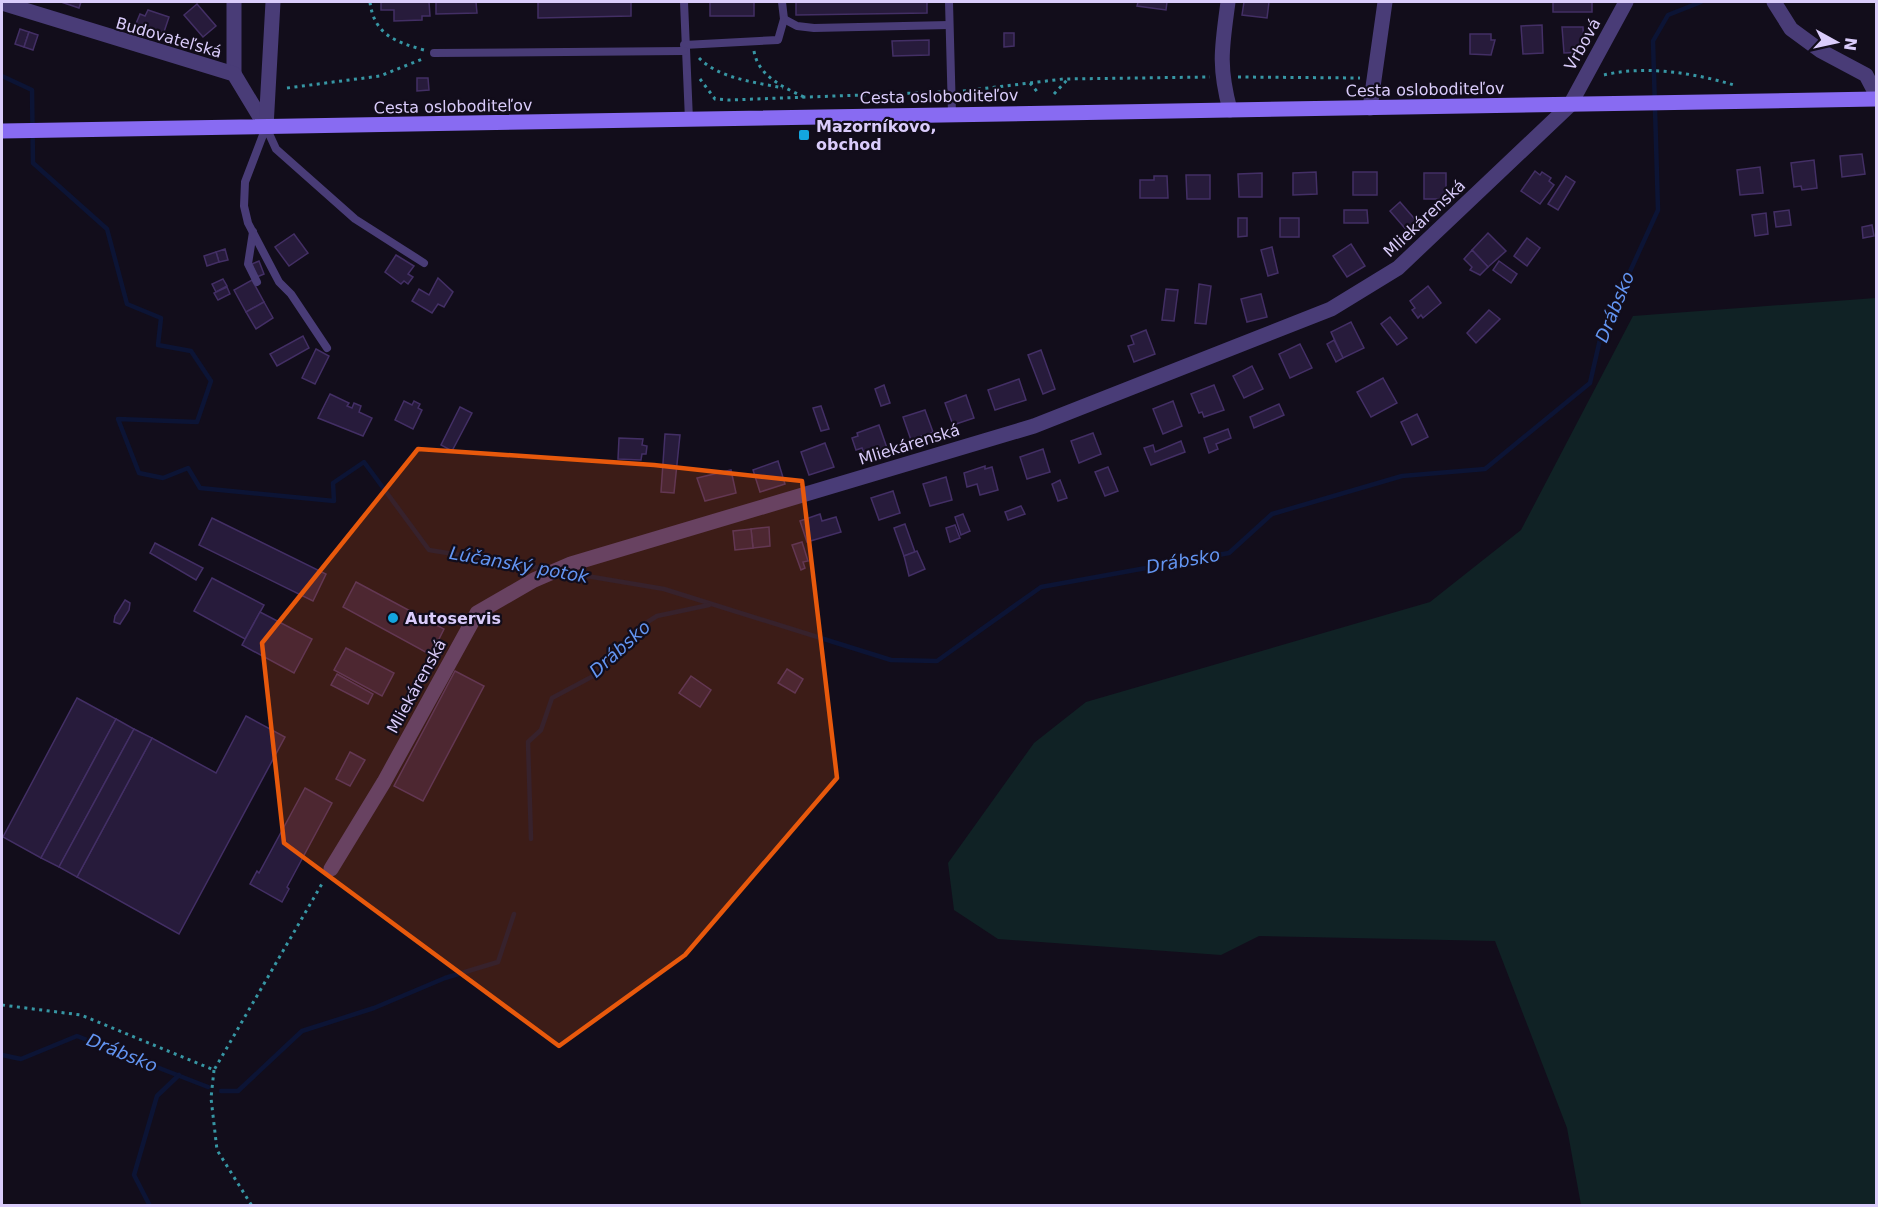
<svg xmlns="http://www.w3.org/2000/svg" width="1878" height="1207" viewBox="0 0 1878 1207" font-family="'DejaVu Sans',sans-serif">
<style>
.grass{fill:#102225}
.lines{fill:none;stroke-linecap:round;stroke-linejoin:round}
.stream{stroke:#0c1435;stroke-width:4.5}
.building{fill:#271b3b;stroke:#432f65;stroke-width:1.5}
.path{stroke:#3796a4;stroke-width:3;stroke-dasharray:3 4.5;stroke-linecap:butt}
.lane{stroke:#493c77;stroke-width:8}
.street{stroke:#493c77;stroke-width:15}
.secondary{stroke:#886bf2;stroke-width:15}
.marked{fill:#e8590c;fill-opacity:0.2;stroke:#e8590c;stroke-width:4.5;stroke-linejoin:round}
.poi-dot{fill:#13a5df;stroke:#120d1b;stroke-width:2}
.labels{text-anchor:middle;stroke-width:4.5;stroke-linejoin:round;paint-order:stroke}
.street-label{font-size:16px;fill:#daccfb;stroke:#120d1b}
.poi-label{font-size:16px;font-weight:bold;fill:#daccfb;stroke:#120d1b;text-anchor:start}
.water-label{font-size:18px;font-style:italic;fill:#6395f2;stroke:#120d1b}
</style>
<rect width="100%" height="100%" fill="#120d1b"/>
<path class="grass" d="M1876,298v907h-295l-14,-77 -72,-187 -236,-5 -38,19 -223,-16 -44,-29 -6,-47 86,-120 52,-41 344,-100 91,-72 112,-214z"/>
<g class="lines">
<g class="stream">
<path d="M2,76l30,14 1,73 74,66 20,75 34,14 -3,27 33,6 20,30 -14,41 -79,-3 21,54 24,5 25,-10 12,20 134,13 -1,-18 31,-21 65,88 117,19"/>
<path d="M563,572l101,17 227,71 46,1 104,-74 188,-34 43,-39 130,-38 83,-7 105,-86 11,-48 57,-125 -5,-169 15,-26 33,-13"/>
<path d="M531,839l-3,-97 13,-12 11,-32 45,-24 41,-46 19,-12 52,-11"/>
<path d="M2,1055l19,4 56,-23 131,51"/>
<path d="M221,1091h17l64,-60 72,-23 71,-30 53,-16 16,-48"/>
<path d="M150,1206l-16,-31 23,-79 22,-21"/>
</g>
</g>
<g class="building">
<path d="M61,2h20l-2,6z"/>
<path d="M381,2h48l1,14h-8v4l-28,1v-11h-13z"/>
<path d="M436,2h40l1,11 -41,1z"/>
<path d="M538,2h93v14l-93,2z"/>
<rect x="710" y="2" width="44" height="14"/>
<path d="M796,2h131v11l-131,2z"/>
<path d="M1138,2h29l-1,8 -29,-4z"/>
<path d="M1244,2h25l-2,16 -25,-3z"/>
<rect x="1553" y="2" width="39" height="10"/>
<path d="M197,4l19,22 -13,11 -19,-22z"/>
<path d="M148,10l21,7 -7,21 -27,-12 5,-12 5,2z"/>
<path d="M1542,25l1,28 -20,1 -2,-28z"/>
<path d="M1562,27h21l1,25 -20,1z"/>
<path d="M20,29l9,3 -5,15 -9,-3z"/>
<path d="M29,32l9,3 -5,15 -9,-3z"/>
<path d="M1004,33h10v13l-10,1z"/>
<path d="M1470,34h21v6h4l-4,15 -21,-1z"/>
<path d="M929,40v15l-36,1 -1,-15z"/>
<path d="M417,78h11l1,12 -12,1z"/>
<path d="M1862,154l3,20 -23,3 -2,-21z"/>
<path d="M1814,160l3,28 -15,2 -1,-4 -7,1 -3,-24z"/>
<path d="M1760,167l3,26 -23,2 -3,-25z"/>
<path d="M1535,171l5,4 2,-3 9,6 -2,3 5,4 -14,19 -19,-13z"/>
<path d="M1316,172l1,22 -24,1v-22z"/>
<rect x="1353" y="172" width="24" height="23"/>
<path d="M1262,173v24h-23l-1,-23z"/>
<path d="M1424,173h22v29h-8v-3h-14z"/>
<path d="M1186,175h24v24h-23z"/>
<path d="M1154,176h13l1,22h-28v-18h14z"/>
<path d="M1566,176l9,6 -17,28 -10,-6z"/>
<path d="M1400,202l19,22 -10,9 -19,-22z"/>
<path d="M1344,210h23l1,13h-24z"/>
<path d="M1789,210l2,15 -15,2 -2,-15z"/>
<path d="M1766,213l2,21 -13,2 -3,-21z"/>
<path d="M1238,218h9v18l-9,1z"/>
<rect x="1280" y="218" width="19" height="19"/>
<path d="M1872,225l2,11 -11,2 -1,-11z"/>
<path d="M1488,233l18,18 -18,16 -16,-17z"/>
<path d="M294,234l14,19 -19,13 -14,-19z"/>
<path d="M1527,238l13,10 -13,18 -13,-10z"/>
<path d="M1351,244l14,22 -18,11 -14,-21z"/>
<path d="M1272,247l6,26 -10,3 -7,-26z"/>
<path d="M225,249l3,11 -9,2 -3,-10z"/>
<path d="M1472,250l16,17 -8,8 -10,-5 2,-3 -8,-8z"/>
<path d="M216,252l3,10 -12,4 -3,-10z"/>
<path d="M396,255l18,11 -6,8 5,3 -5,7 -4,-3 -3,3 -16,-12z"/>
<path d="M259,261l5,13 -7,3 -5,-13z"/>
<path d="M1499,261l18,13 -6,9 -18,-13z"/>
<path d="M438,278l15,14 -9,15 -6,-3 -6,9 -20,-12 7,-12 10,6z"/>
<path d="M223,279l4,7 -11,6 -4,-8z"/>
<path d="M252,280l12,22 -18,10 -12,-22z"/>
<path d="M1199,284l12,2 -5,38 -11,-1z"/>
<path d="M1428,286l13,17 -18,15 -2,-3 -3,3 -6,-8 3,-2 -5,-7z"/>
<path d="M227,287l3,7 -12,6 -4,-7z"/>
<path d="M1166,289l12,1 -4,31 -12,-1z"/>
<path d="M1261,294l6,23 -20,5 -6,-23z"/>
<path d="M264,302l9,16 -17,11 -10,-17z"/>
<path d="M1489,310l11,9 -24,24 -9,-10z"/>
<path d="M1390,317l17,21 -10,7 -16,-21z"/>
<path d="M1351,322l13,26 -21,10 -12,-26z"/>
<path d="M1146,330l9,24 -21,8 -6,-16 6,-2 -3,-8z"/>
<path d="M303,336l6,12 -32,18 -7,-12z"/>
<path d="M1334,340l9,18 -7,4 -9,-18z"/>
<path d="M1300,344l12,24 -22,10 -11,-24z"/>
<path d="M316,349l13,7 -14,28 -13,-6z"/>
<path d="M1041,350l14,39 -12,5 -15,-39z"/>
<path d="M1252,366l11,23 -19,9 -11,-22z"/>
<path d="M1383,378l14,25 -26,14 -14,-25z"/>
<path d="M1019,379l7,21 -31,10 -7,-20z"/>
<path d="M884,385l6,18 -9,3 -6,-17z"/>
<path d="M1214,385l10,25 -20,7 -2,-5 -3,1 -8,-19z"/>
<path d="M330,394l19,9 -2,3 5,2 2,-5 7,3 -2,6 13,6 -9,18 -45,-18z"/>
<path d="M966,395l8,23 -21,7 -8,-22z"/>
<path d="M404,401l8,4 2,-4 6,3 -2,4 4,2 -9,19 -18,-9z"/>
<path d="M1173,401l9,25 -19,8 -10,-25z"/>
<path d="M1279,404l5,11 -30,13 -4,-11z"/>
<path d="M821,406l8,23 -8,2 -8,-23z"/>
<path d="M460,407l12,6 -20,38 -11,-6z"/>
<path d="M925,410l8,22 -22,8 -8,-23z"/>
<path d="M1417,414l11,23 -16,8 -11,-23z"/>
<path d="M879,425l8,23 -22,8 -3,-8 -6,2 -4,-12 6,-2 -1,-3z"/>
<path d="M1228,429l3,9 -15,6 2,5 -9,4 -5,-15z"/>
<path d="M1093,433l8,21 -22,9 -8,-22z"/>
<path d="M665,434l15,1 -6,58 -13,-1z"/>
<path d="M619,438l24,1 -1,6 5,1 -1,8h-4l-1,6 -23,-1z"/>
<path d="M1181,441l4,11 -34,13 -7,-17 9,-3 2,7z"/>
<path d="M825,443l9,24 -25,8 -8,-23z"/>
<path d="M1043,449l7,23 -23,7 -7,-22z"/>
<path d="M778,461l7,23 -25,8 -7,-22z"/>
<path d="M985,466v3l7,-2 6,23 -18,5 -3,-11 -10,3 -3,-14z"/>
<path d="M1108,467l10,24 -13,5 -10,-24z"/>
<path d="M731,470l5,23 -31,8 -8,-23z"/>
<path d="M946,477l6,23 -22,6 -7,-22z"/>
<path d="M1060,480l7,18 -9,3 -6,-17z"/>
<path d="M893,491l7,22 -21,7 -8,-22z"/>
<path d="M1021,506l4,8 -17,6 -3,-8z"/>
<path d="M820,514l2,7 14,-4 5,15 -34,10 -7,-21z"/>
<path d="M963,514l7,17 -9,4 -6,-18z"/>
<path d="M212,518l114,56 -13,27 -114,-56z"/>
<path d="M905,524l10,28 -11,4 -10,-28z"/>
<path d="M955,525l5,13 -10,4 -4,-14z"/>
<path d="M769,527l1,19 -17,2 -2,-19z"/>
<path d="M751,529l2,19 -18,2 -2,-19z"/>
<path d="M802,542l6,19 -5,1 2,6 -4,2 -9,-25z"/>
<path d="M155,543l48,25 -7,12 -46,-27z"/>
<path d="M917,551l8,18 -16,7 -5,-20z"/>
<path d="M212,578l52,27 -19,34 -51,-28z"/>
<path d="M356,582l88,47 -13,26 -88,-48z"/>
<path d="M125,600l5,3 -1,7 -9,14 -6,-2 1,-6z"/>
<path d="M260,612l52,27 -18,34 -52,-28z"/>
<path d="M346,648l48,25 -12,23 -48,-26z"/>
<path d="M787,669l16,10 -8,14 -17,-10z"/>
<path d="M455,671l29,15 -61,115 -29,-15z"/>
<path d="M337,674l36,20 -5,10 -37,-19z"/>
<path d="M691,676l20,14 -11,17 -21,-14z"/>
<path d="M77,698l39,21 -75,139 -38,-21z"/>
<path d="M246,716l39,21 -106,197 -102,-57 75,-139 64,35z"/>
<path d="M116,719l18,10 -75,138 -18,-9z"/>
<path d="M134,729l18,9 -75,139 -18,-10z"/>
<path d="M350,752l15,8 -15,26 -14,-7z"/>
<path d="M305,788l27,15 -45,84 2,2 -7,13 -32,-18 7,-13 2,2z"/>
</g>
<g class="lines">
<g class="path">
<path d="M370,2c4,33 26,40 54,48"/>
<path d="M754,51c4,25 29,36 50,46"/>
<path d="M699,58c21,21 56,24 84,30"/>
<path d="M1604,75c41,-10 90,-2 130,10"/>
<path d="M1238,77l122,1"/>
<path d="M700,79l15,20 14,1 212,-8"/>
<path d="M1030,83l9,11"/>
<path d="M287,88l93,-12 45,-18"/>
<path d="M963,91l100,-12 147,-2"/>
<path d="M1054,94l14,-15"/>
<path d="M2,1005l79,10 133,55 109,-188"/>
<path d="M214,1070l-3,28 6,52 35,56"/>
</g>
<g class="lane">
<path d="M684,2l5,118"/>
<path d="M782,2l2,17 13,7 17,2 135,-3"/>
<path d="M949,2l3,112"/>
<path d="M684,45l94,-5 6,-21"/>
<path d="M434,53l250,-2"/>
<path d="M253,232l-5,32 9,18"/>
<path d="M327,348l-36,-54 -12,-12 -31,-59 -4,-17 1,-24 21,-55 10,22 79,70 69,44"/>
</g>
<g class="street">
<path d="M234,2v72"/>
<path d="M1228,2c-6,45 -10,63 2,108"/>
<path d="M1774,2l17,27 30,22 45,24 10,19"/>
<path d="M2,3l232,71 32,53"/>
<path d="M1370,108l15,-106"/>
<path d="M266,127l7,-125"/>
<path d="M331,869l53,-87 93,-169 57,-33 37,-16 463,-138 297,-117 67,-41 172,-163 56,-103"/>
</g>
<path class="secondary" d="M2,131l1874,-32"/>
</g>
<path class="marked" d="M418,449l236,16 148,16 35,297 -152,177 -126,91 -275,-203 -22,-200z"/>
<g class="poi-dot">
<rect x="798" y="129" width="12" height="12" rx="3"/>
<circle cx="393" cy="618" r="6"/>
</g>
<g class="labels">
<g class="street-label">
<text transform="translate(169 37) rotate(16)" y="6">Budovateľská</text>
<text transform="translate(1582 44) rotate(-61)" y="6">Vrbová</text>
<text transform="translate(1425 89) rotate(-1)" y="6">Cesta osloboditeľov</text>
<text transform="translate(939 96) rotate(-1)" y="6">Cesta osloboditeľov</text>
<text transform="translate(453 106) rotate(-1)" y="6">Cesta osloboditeľov</text>
<text transform="translate(1424 218) rotate(-43)" y="6">Mliekárenská</text>
<text transform="translate(909 444) rotate(-17)" y="6">Mliekárenská</text>
<text transform="translate(416 686) rotate(-61)" y="6">Mliekárenská</text>
</g>
<g class="poi-label">
<text x="816" y="132">Mazorníkovo,<tspan x="816" dy="18">obchod</tspan></text>
<text x="405" y="624">Autoservis</text>
</g>
<g class="water-label">
<text transform="translate(1615 307) rotate(-68)" y="6">Drábsko</text>
<text transform="translate(1183 561) rotate(-10)" y="6">Drábsko</text>
<text transform="translate(519 565) rotate(10)" y="6">Lúčanský potok</text>
<text transform="translate(620 649) rotate(-42)" y="6">Drábsko</text>
<text transform="translate(122 1053) rotate(22)" y="6">Drábsko</text>
</g>
</g>
<rect width="1878" height="1207" fill="none" stroke="#daccfb" stroke-width="6"/>
<g transform="translate(1836 42) rotate(98)" stroke="#120d1b" stroke-width="4.5" paint-order="stroke">
<path d="M0-4.5L10 22L0 15L-10 22Z" fill="#daccfb"/>
<text y="-9" font-size="16" font-weight="bold" text-anchor="middle" fill="#daccfb">N</text>
</g>
</svg>
